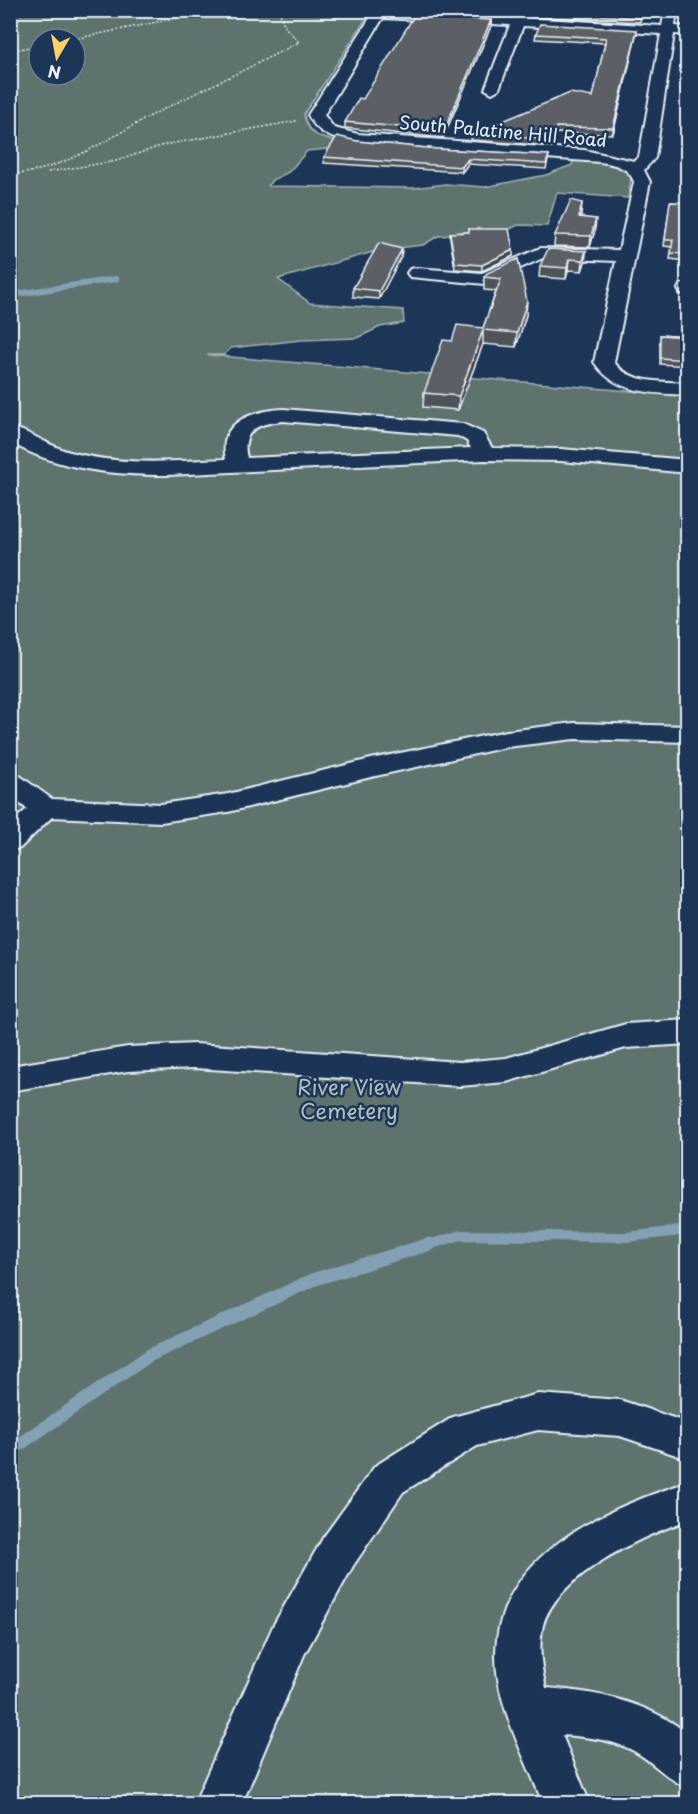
<svg xmlns="http://www.w3.org/2000/svg" width="698" height="1814" viewBox="0 0 698 1814" font-family="'Playpen Sans',sans-serif">
<style>
.green{fill:#5e736e;stroke:#a3b2b3;stroke-width:1.5;fill-rule:evenodd}
.lines{fill:none;stroke-linecap:round;stroke-linejoin:round}
.stream-far2{stroke:#83a0b4;stroke-width:6}
.stream-far1{stroke:#83a0b4;stroke-width:10}
.stream{stroke:#83a0b4;stroke-width:13}
.minor-casing{stroke:#e8f1f8;stroke-width:4}
.path{stroke:#e8f1f8;stroke-width:1.5;stroke-dasharray:2 2;stroke-linecap:butt}
.minor{fill:#1d3557;fill-rule:evenodd}
.wall{fill:#4e5258;stroke:#e8f1f8;stroke-width:1.5}
.shaded-wall{fill:#404247;stroke:#e8f1f8;stroke-width:1.5}
.building{fill:#5b5f66;stroke:#e8f1f8;stroke-width:1.5}
.labels{text-anchor:middle;stroke-width:5;stroke-linejoin:round;paint-order:stroke}
.far-street-label{font-size:18px;fill:#e8f1f8;stroke:#1d3557}
.park-label{font-size:21px;fill:#b1bfc1;stroke:#1d3557}
</style>
<rect width="100%" height="100%" fill="#1d3557"/>
<filter id="ink" filterUnits="userSpaceOnUse"><feTurbulence type="fractalNoise" baseFrequency=".0167" numOctaves="2"/><feDisplacementMap in="SourceGraphic" scale="12" xChannelSelector="R" yChannelSelector="G"/><feConvolveMatrix kernelMatrix="1 2 1 2 8 2 1 2 1" color-interpolation-filters="sRGB"/></filter>
<g filter="url(#ink)">
<path class="green" d="M10,11h361l-67,103c3,19 13,23 31,27l1,7 -29,3 -18,21 -17,8 -4,6 146,2 31,-4 40,3 61,-12 26,-10 2,-8c17,3 49,2 57,21l-3,20 -71,-5 -10,33 -29,-1 -14,7 -66,4 -15,9 -43,5 -102,29 32,24 93,7 1,13 -24,4 -23,11 -56,2 -70,8 -7,7h-17l480,41v1407h-676zM39,39h36v36h-36z"/>
<g class="lines">
<path class="stream-far2" d="M10,295l106,-16"/>
<path class="stream-far1" d="M425,1246l36,-11 166,2 61,-7"/>
<path class="stream" d="M10,1451l140,-96 165,-76 115,-35"/>
<defs>
<g id="minor">
<path d="M375,10l138,7 3,-7h13l-3,8 136,8 3,-16h12l-2,16 13,1v8l-14,-1 -19,124 -11,12 6,12 -36,180c15,22 50,19 74,21v12c-36,-2 -73,-1 -94,-33l22,-101 -73,-3 -58,26 -75,-7 -3,-4 3,-4 6,-1 66,5 58,-25 79,2 15,-68c-5,-15 -20,-18 -34,-20l-243,-18c-21,-5 -39,-8 -49,-29zM383,18l127,7 -25,64 7,4 7,-4 24,-63 138,8 -22,123 -5,4 -50,-11 -226,-16 -24,-6 -10,-13z"/>
<path d="M688,283v12l-8,-2 -2,-4 2,-4z"/>
<path d="M283,409l180,15 20,9 9,15 69,1 127,11v13l-127,-12 -77,-1 -317,15c-54,0 -109,-5 -157,-33v-15c22,5 41,21 64,26 49,13 101,8 152,6 -9,-38 27,-48 57,-50zM283,421l175,15 9,5 4,7 -224,10c-7,-28 12,-35 36,-37z"/>
<path d="M574,723l114,3v16l-114,-3 -67,8 -136,30 -143,35 -67,10 -109,-5 -32,31 -10,2v-26l17,-15 -17,-13v-23l10,3 32,23 109,5 67,-10 143,-35 136,-28z"/>
<path d="M688,1020v24l-62,4 -120,34 -46,4 -265,-18 -67,3 -118,20v-25l118,-19 67,-3 265,18 46,-4 120,-34z"/>
<path d="M538,1394l82,6 68,23v36l-68,-23 -82,-6 -61,16 -74,46 -50,74 -49,89 -62,149h-48l79,-178 50,-88 52,-72 78,-49z"/>
<path d="M688,1482v38c-46,16 -130,54 -145,105 -5,21 -2,43 3,63 51,4 101,13 142,46v54c-19,-8 -30,-21 -46,-32 -23,-16 -53,-19 -80,-21l28,69h-47c-17,-46 -47,-98 -47,-148 0,-103 110,-147 192,-174z"/>
</g>
</defs>
<use href="#minor" class="minor-casing"/>
<g class="path">
<path d="M348,10l10,1"/>
<path d="M10,11l6,-1"/>
<path d="M74,39l142,-29"/>
<path d="M10,51l29,-6"/>
<path d="M48,172l68,-11 48,-16 132,-24"/>
<path d="M10,175c56,-5 98,-37 146,-62 47,-24 96,-46 143,-71l-14,-15 -6,-17"/>
</g>
<use href="#minor" class="minor"/>
</g>
<g class="wall">
<path d="M429,10h68l-1,4z"/>
<path d="M643,10l-3,12 -95,-5v-5z"/>
<path d="M491,20v6l-48,112 -98,-10v-6l18,-23z"/>
<path d="M536,34l100,1 -23,99 -57,-1 -4,13 -81,-6 1,-6 121,-37 12,-54 -70,-4z"/>
<path d="M357,141l80,8 112,6 -1,5 -2,9 -78,-5 -6,8 -138,-9v-6z"/>
<path d="M670,202l17,1v58l-17,-2 2,-12 -8,-1z"/>
<path d="M582,203l-1,14 14,13 -5,17 -36,-1 1,-11z"/>
<path d="M469,229l44,27 -31,15 -27,-2 -5,-31v-5l19,-1z"/>
<path d="M402,249l-1,8 -22,42 -26,-2v-9z"/>
<path d="M586,251l-1,11 -3,9 -14,-1 -2,9 -27,-2 1,-11z"/>
<path d="M518,259l8,56 -10,32 -33,-3 -25,66 -35,-3 1,-14 59,-65 13,-37 -12,-1v-13z"/>
<path d="M660,335l27,2v29l-27,-2z"/>
</g>
<g class="shaded-wall">
<path d="M491,20v6l-48,112 1,-7z"/>
<path d="M637,30l-1,5 -23,99v-6z"/>
<path d="M468,159v5l-6,8v-5z"/>
<path d="M596,219l-1,11 -5,17 1,-11z"/>
<path d="M402,249l-1,8 -22,42v-8z"/>
<path d="M513,250v6l-31,15v-6z"/>
<path d="M586,251l-1,11 -3,9 1,-11z"/>
<path d="M569,259l-1,11 -2,9 1,-11z"/>
<path d="M527,301l-1,14 -10,32 1,-14z"/>
<path d="M483,330v14l-25,66 1,-14z"/>
</g>
<g class="building">
<path d="M546,10h96l-2,8 -95,-6z"/>
<path d="M414,16l77,4 -47,111 -99,-9 14,-24 4,1z"/>
<path d="M540,24l97,6 -24,98 -57,-1 -3,13 -81,-6 98,-41 23,4 13,-59 -70,-4z"/>
<path d="M337,136l20,5 80,8 112,6 -3,9 -78,-5 -6,8 -138,-10z"/>
<path d="M571,200l11,3 -3,14 17,2 -5,17 -36,-1z"/>
<path d="M670,202l17,1v51l-16,-1 2,-13h-8z"/>
<path d="M469,229h40l4,21 -31,15 -27,-2 -5,-30 19,-1z"/>
<path d="M379,243l23,6 -23,42 -26,-3z"/>
<path d="M548,249l38,2 -3,9 -14,-1 -2,9 -27,-2z"/>
<path d="M518,259l9,42 -10,32 -34,-3 -24,66 -35,-3 19,-53 9,1 5,-16 26,3 18,-49 -17,-2 3,-4z"/>
<path d="M660,335l27,2v23l-27,-2z"/>
</g>
</g>
<g class="labels">
<g class="far-street-label">
<text transform="translate(503 132) rotate(5)" y="6">South Palatine Hill Road</text>
</g>
<g class="park-label">
<text x="349" y="1095">River View<tspan x="349" dy="24">Cemetery</tspan></text>
</g>
</g>
<rect width="698" height="1814" fill="none" stroke="#1d3557" stroke-width="36"/>
<rect x="18" y="18" width="662" height="1778" fill="none" stroke="#e8f1f8" stroke-width="2" filter="url(#ink)"/>
<g transform="translate(57 57) rotate(190)"><circle r="28" fill="#1d3557" stroke="#6e8097" stroke-width="1.5"/>
<path d="M0-4.5L10 22L0 15L-10 22Z" fill="#ffd166"/>
<text y="-9" font-size="16" font-weight="bold" text-anchor="middle" fill="#e8f1f8">N</text>
</g>
</svg>
